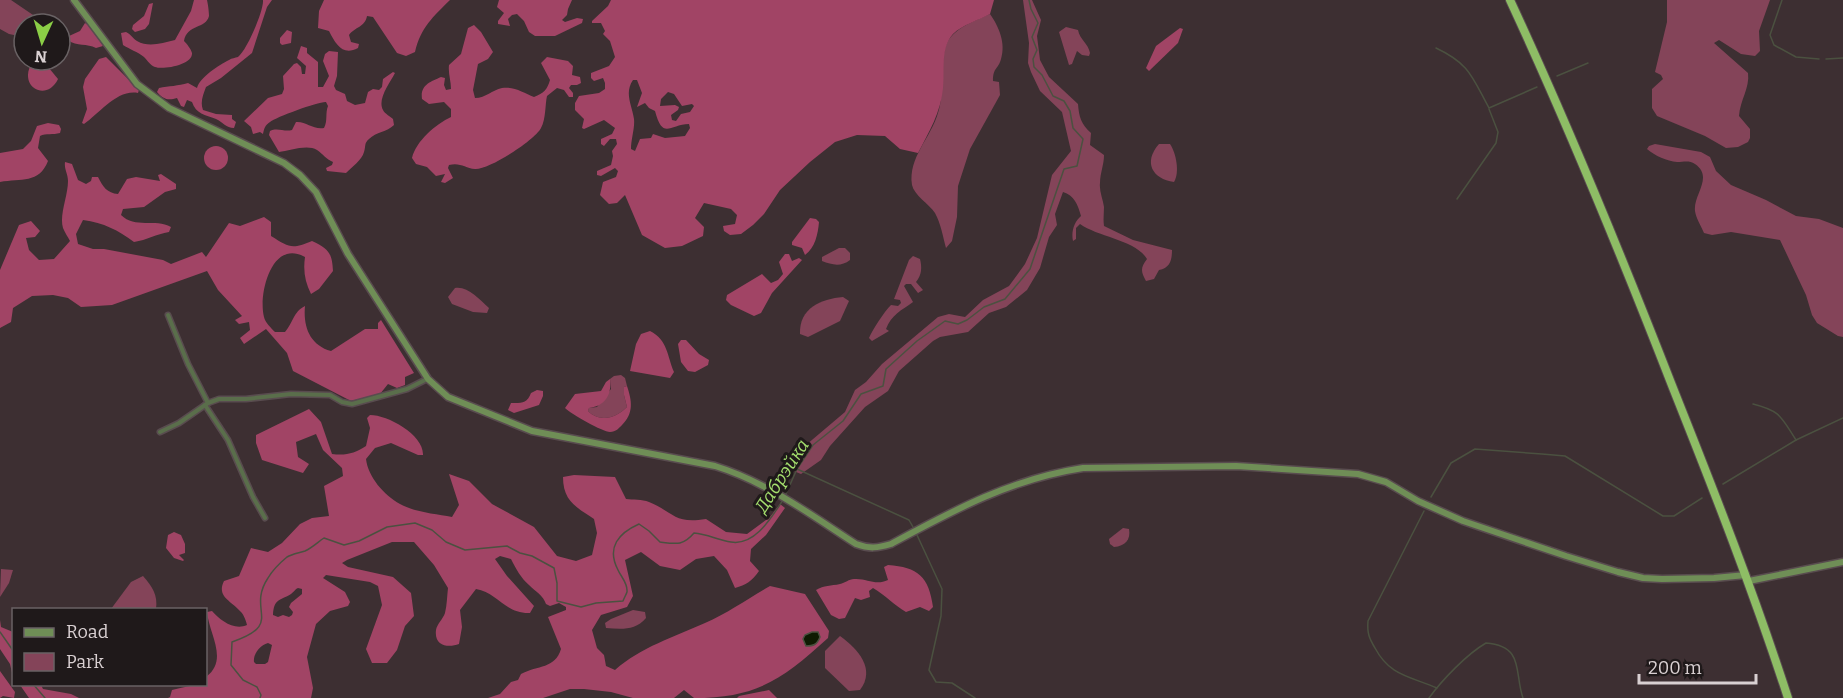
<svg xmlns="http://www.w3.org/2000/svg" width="1843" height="698" viewBox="0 0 1843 698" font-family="Bitter,serif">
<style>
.green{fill:#844459}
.forest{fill:#a14465;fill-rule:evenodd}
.water{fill:#0e1b02;stroke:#4b5140;stroke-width:1.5}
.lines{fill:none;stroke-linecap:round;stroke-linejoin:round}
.stream{stroke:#4b5140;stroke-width:1.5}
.street-casing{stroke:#594c4f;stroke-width:7}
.secondary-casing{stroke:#594c4f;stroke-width:9}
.highway-casing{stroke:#594c4f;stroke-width:10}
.street{stroke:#5a6e4b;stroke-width:4}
.secondary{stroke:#6f8e56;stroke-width:6}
.highway{stroke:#8ebd65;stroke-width:8}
.labels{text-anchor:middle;stroke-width:6;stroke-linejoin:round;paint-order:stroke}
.water-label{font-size:18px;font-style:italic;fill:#a5e06e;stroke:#1f191a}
</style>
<rect width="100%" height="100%" fill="#3d2f32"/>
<g class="green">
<path d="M0,0h11l25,17 -1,7h-11v13l-15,-3 -9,-5z"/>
<path d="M1023,0h9l9,20 -4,16 3,24 9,17 29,27c1,13 3,20 13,29l-1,12 14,10c0,10 -4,18 -4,28 -1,8 3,16 4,24 0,6 -1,12 0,19l29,14 39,10c0,10 -2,18 -13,20l-5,9 -8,2c-5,-9 -6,-13 1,-22 -11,-19 -49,-22 -67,-35l-4,4v11l-3,2c-2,-9 1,-19 8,-25 -3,-11 -7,-21 -18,-24l-8,22 2,11 -8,12 -9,31 -13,22 -21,17 -17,6 -21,19 -28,5 -7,4 -34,30 -11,20 -23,16 -35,39 -9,14 -20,14 -10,-4 3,-11 12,-14 39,-33 10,-22 11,-8 16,-18 56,-47 11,-3 16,3 18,-17 26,-14 16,-22 12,-26 15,-63 19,-24 -9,-39 -22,-21 -9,-19 -3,-9 1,-20z"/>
<path d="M1667,0h103l-11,31 1,20 -5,5 -14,-2 -22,-14 -5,3 34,30c2,15 -8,27 -9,43l11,13v9l-2,4 -10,5 -12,1 -21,-12 -48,-20 -5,-8v-19l11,-10 -2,-4 -6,-3 12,-50z"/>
<path d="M990,14c9,13 16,29 11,45 -3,11 -8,8 -8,22l6,1 1,13 -30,54 -12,37 -1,31 -5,24 -6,7c-3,-11 -5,-24 -11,-35 -6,-9 -21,-18 -23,-28 -4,-28 19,-47 26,-72 7,-21 2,-52 8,-68 7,-17 29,-24 44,-31z"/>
<path d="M1066,27l12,3c2,10 10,13 12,23l-1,3 -7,-1 -5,-4 -5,13 -3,1 -10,-33z"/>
<path d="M1159,144h11c6,9 10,28 4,38 -22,-3 -31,-20 -15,-38z"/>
<path d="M1655,144l46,8 9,5 6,14 15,14 35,15 30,16 23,3 24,9v109l-5,-1 -21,-13 -5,-8 -6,-20 -26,-55 -49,-8 -19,3 -8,-2c-3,-7 -8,-15 -9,-22 -2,-16 19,-34 0,-47 -6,-4 -11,-2 -18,-2 -10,-1 -22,-6 -30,-13l2,-3z"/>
<path d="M839,248h6l5,5v7c-9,7 -18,5 -28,1v-4z"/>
<path d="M913,256l7,3c2,8 2,16 -4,23l7,8 -5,3 -7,-9h-5l-2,2 9,16c-11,8 -22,13 -27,27l3,2 -17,10 -3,-3c4,-9 15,-26 22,-33l7,1 3,-3 -1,-3 -6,-1 15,-39z"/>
<path d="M455,288c13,-2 24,11 34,20l-2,5 -14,-1 -21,-8 -4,-7z"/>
<path d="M843,297l6,4 -9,20 -32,16 -8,-3c-1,-26 21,-35 43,-37z"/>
<path d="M621,375l4,3 2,8 -3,1v8l3,12c-11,11 -27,16 -39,4l1,-3 8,-1 14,-18 -1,-10 4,-3z"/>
<path d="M1123,528l6,1c2,11 -4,17 -15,18l-4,-3 -1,-5z"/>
<path d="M1,569l12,1 -4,13 -9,14z"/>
<path d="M143,576c9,10 15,19 13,33h-45l20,-27z"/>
<path d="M633,610l12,2 1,6c-11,13 -25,11 -40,10l-1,-5 6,-4z"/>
<path d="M840,636c18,13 36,33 20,54l-11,1 -24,-23v-17z"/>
</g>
<g class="forest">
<path d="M194,0h13c1,4 2,12 2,16 -3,13 -22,8 -25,25 3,3 7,8 8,12 1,12 -29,17 -37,14 -5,-2 -7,-6 -11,-10 -6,-5 -15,-8 -21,-12l-2,-12 5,-1c5,2 7,7 11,9 12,7 25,2 38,-1l16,-29z"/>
<path d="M263,0h9l-5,7 -15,46 -31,25 -15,9c-3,8 -6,15 -3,23l13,4 16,1v4l4,3 -2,6c-8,0 -11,-6 -18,-9 -11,-4 -20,-5 -24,-17l-5,-2 -3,7 -3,-1 -4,-8c-9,3 -14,1 -20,-6l2,-4c10,-2 19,-2 29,-5l9,5c3,-11 22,-23 32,-28 3,-2 6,-2 9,-3 9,-7 26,-47 25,-57z"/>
<path d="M324,0h126c-17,17 -29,27 -35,52l-9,4 -9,-3 -24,-36 -6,-1c-2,11 -12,11 -18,19l2,7 8,2 -1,4c-15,8 -22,-3 -29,-17l-11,-3 1,-17z"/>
<path d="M499,0h73l-4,9 -1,6 -5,5 3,2 12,-4 6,1 -1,4 -27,13h-20l-6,-4 -5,-11 -7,-7 -5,1 -4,4 2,7 -12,-2v-3l6,-8 -7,-6z"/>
<path d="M611,0h383l-4,14c-11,6 -28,11 -37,20 -13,14 -8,37 -10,54 -2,24 -14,44 -25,65l-18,-4 -15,-13 -28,-1 -22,7 -25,20 -30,28 -16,24 -11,11 -12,9 -11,1 -6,-4 -1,-5 12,-2 2,-9 -6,-6 -27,-6 -9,15 9,9 -1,9 -21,10 -17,2 -23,-13 -17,-40 -8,8 -8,1 -9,-9 3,-13 13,-5 2,-6 -3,-3 -14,8 -4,-1v-4l14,-6 2,-9 -1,-5 5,-7 -1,-5h-6l-6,7 -3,-2v-5l11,-5 3,-6 -11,-8 -20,9 -2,-1 2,-9 -9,-9v-7l4,-7 20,-3 6,-4v-6l-2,-5 -9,3 -3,-3v-5l18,-7 6,-9 -5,-16 -7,-7 2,-3 -4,-8h-9v-2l16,-15zM633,80h4l5,13 -5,14 8,-4 4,5 6,3c8,30 15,13 34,13l1,4 -5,8 -20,2 -12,-4 -2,4 -11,1 -5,12 -4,-2c0,-10 4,-21 3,-30 -2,-14 -10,-26 -1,-39zM668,92l6,2 8,12 10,-2 2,2 -4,6 -9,2 -5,7 -4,-1 -1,-5 7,-5 1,-3 -4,-2 -15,1 1,-7z"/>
<path d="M153,3l-4,21 -4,5 -10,3 -3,-3 1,-4 11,-9 5,-12z"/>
<path d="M85,23l6,4 12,19 -7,2c-9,-5 -19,-1 -28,-8l1,-4 11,-5z"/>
<path d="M474,25l7,7 12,20 -5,7 -10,5 -5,26 2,8c11,0 17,-8 27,-10 12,-2 22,5 32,9 10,-4 13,-7 16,-17l-9,-17 6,-6 21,4 5,5 -1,9 8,2 1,6 -4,2h-6l-2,3 4,5v4h-4l-5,-7 -7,-2 -10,8c-2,9 -1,23 -6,32 -6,12 -52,42 -66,41 -10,-1 -15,-7 -26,-4l-1,3 5,10 -8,5 -4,-1 4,-8 -9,2 -9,-9 -11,-3 -4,-6c4,-17 24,-34 39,-41v-8l-7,-7 -15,2 -7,-5c-2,-14 8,-17 19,-22l4,1 -1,7 2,5 5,-1c0,-9 -3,-15 -2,-24l12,-11 7,-26z"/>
<path d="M1180,28l3,1 -5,14 -29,28 -3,-3 10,-22z"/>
<path d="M287,30l5,2 -1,11 -9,2 -2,-2v-5z"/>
<path d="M301,46l6,2v5l11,9v25h5l6,-11 -6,-15 2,-7 4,-3 9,1 -1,24 -3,10 2,4 9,4 2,7 8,4 10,-2 3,-11 5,-3 6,1 3,-3 1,-8 10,-7 2,1c-5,10 -18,26 -12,37 2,4 7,6 10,9l1,6c-7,7 -18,7 -25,14 -5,4 -3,7 -5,13 -2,8 -12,15 -18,21l-19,-2 -1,-3 6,-3 1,-3c-7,-3 -10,-8 -16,-12 -10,-6 -28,1 -38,2l-10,-17 1,-4c7,-4 14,1 22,-1l4,-8c10,-1 17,8 28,6 4,-7 1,-15 4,-22l-2,-4c-6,-1 -50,15 -56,20 -5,3 -6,7 -7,12l-3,-2 -7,2 -2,-7 -7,-6 24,-23 14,-4 2,-5 -1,-13 11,-12 3,-1 4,4 1,7h3l1,-8 -9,-8z"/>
<path d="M106,57l33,33 -1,3c-21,-4 -39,21 -54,31l-2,-1 5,-14 -4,-22 2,-8 14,-20z"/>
<path d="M34,60l10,2 14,17c-12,25 -43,6 -24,-19z"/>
<path d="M48,123l11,2 2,4 -1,4c-7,2 -14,0 -20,3l-2,12 10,13c-9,23 -27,17 -48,21v-29l23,-4 8,-8 6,-15z"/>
<circle cx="216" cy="158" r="12"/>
<path d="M65,162l7,2 6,16 8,4 5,-3 1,-4h6c5,10 9,16 20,17l9,-15 9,-2 24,4 -2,-6 3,-1 15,10v5l-11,3 -21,15 -21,2 -2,6c14,14 34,3 50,12l-2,5c-13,2 -22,8 -35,10 -16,-12 -30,-19 -51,-22l-7,14 2,10 15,5h11l59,11 8,4 31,-12 4,5 23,-34 11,3 24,-9 7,5v14c18,11 20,14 41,5 17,8 20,12 21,30l-14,18 -8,5c-6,-12 -8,-23 -6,-37 -33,-19 -47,37 -41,60 1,5 7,11 11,15h10c8,-9 8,-20 20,-26 -2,21 5,39 26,45l34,-22h13v-6l3,-3 33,53 -9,4v8l-8,3 -9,-4 -8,10 -29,7 -58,-30 -6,-18 -21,-24 -22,15 -4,-6 10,-8 -1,-8 -10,2 -4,-4 7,-4 -24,-26 -11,-19 -95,34 -31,2 -13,-9 -15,-3 -21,1 -19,12 -2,14 -11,6v-58l19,-45 12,-4 9,10 -5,6 -9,1 3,12 10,10 15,-1 16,-18c-2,-4 -5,-8 -7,-13 -4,-13 5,-32 5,-47 0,-7 -4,-12 -3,-19z"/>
<path d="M810,218l6,1 3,3c-1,12 -4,26 -14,33l-3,-7 -10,-3v-3z"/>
<path d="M785,254h4l3,7 7,-3 3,2 -30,33 -11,20 -7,3 -23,-11 -5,-5 1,-5 35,-21 9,9 7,-3 5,-6 -4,-12z"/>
<path d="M650,331c18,9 17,25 24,41l-4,6 -40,-7 6,-27 5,-10z"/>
<path d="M681,340h5l13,14 10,6 -1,5 -13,7 -7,-1 -7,-9 -3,-18z"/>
<path d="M610,379c2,16 -5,27 -21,29l-1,3c12,12 28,7 39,-4l-3,-12v-8l3,-1c5,15 7,27 -5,39 -3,3 -6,7 -12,7 -7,0 -39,-18 -45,-24l10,-14 26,-3 5,-9z"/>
<path d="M537,390l6,1v5l-4,9 -25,8 -6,-3 3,-7c10,0 16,1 20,-10z"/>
<path d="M309,409l12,13 11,32c14,2 23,-1 34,-8l4,-18 -3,-10 3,-3c18,0 54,20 53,40h-5l-27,-12 -16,5 -9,11c2,18 18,36 34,45 14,8 36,10 52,13l7,-12 -10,-31 20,7 23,23 42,23 23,29 19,5 16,-6 5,-22 -3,-14c-18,-12 -31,-18 -31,-42l11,-2 41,2 11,22c7,1 16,0 23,3 26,11 25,22 57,17l20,13 21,2 23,-17 10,-13 5,4 -19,27 -15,14 -1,12 9,10c-7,10 -13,14 -24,17l-8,-18 -13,-14 -18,3 -16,11 -20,-4 -19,-14 -16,8 8,36 -6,11 -26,8 -9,15 5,18 7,7 2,11 9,4c26,-23 59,-33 90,-47 23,-10 44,-25 65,-37l35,8 24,37 -1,7c-45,41 -71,60 -134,60l-10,-8 -10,8h-41l-22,-6 -27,-3h-14l-27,9h-55l12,-4 11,-12 7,-2 3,-6c17,-9 34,-5 40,-25l-13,-32 18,-7v-3l-7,-4 -9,3 -4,-2c-3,-9 -10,-12 -17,-19 -8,-7 -13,-16 -18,-26l-11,-3 -5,3 12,17 27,30 -4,7c-25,1 -33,-21 -54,-24l-16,21 2,17 -3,17c-11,4 -25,2 -23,-14 1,-6 7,-11 9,-17 2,-8 2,-17 3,-25l-14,-23 -20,-23h-22l-45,18 -5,3 6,4 45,10 18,16 3,23 -9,10 -8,24 -10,13h-15l-6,-14 16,-44 -4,-19 -8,-4 -44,-7 -3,3 22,14 5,10 -2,4 -18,5 -14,13 -9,33 6,31 -2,10h-143l2,-1 2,-7c11,-3 22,-5 34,-6v-7c23,-17 3,-43 1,-65l5,-1c8,9 22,20 35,14 -1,-4 -3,-10 -6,-13 -9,-11 -25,-15 -17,-31l15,-5 12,-28 17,4 14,-9 18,-19 12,-6 17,-2 -5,-30 19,-10 -1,-8 -19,-18 -7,-16 -20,8 2,15 11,7 -6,9 -41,-13 -6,-17v-8zM298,588l4,1v5l-11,9 -2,4 4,5 -1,3 -3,2 -6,-2 -5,2 -5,-2c1,-17 7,-14 18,-21 3,-2 4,-5 7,-6zM268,643l4,2 -4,17 -3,2h-9l-2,-2c-1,-8 6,-17 14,-19z"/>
<path d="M174,532l7,3 4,9v9l-6,2 5,5 -1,1 -9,-3 -8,-10 2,-13z"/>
<path d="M888,565c30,2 41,12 45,42l-4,4 -9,-4 -14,5c-12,-7 -21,-17 -33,-24l-4,3 1,6 -9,3 -6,-2 -10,20 -6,1 -8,-4 -15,-25c8,-5 15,-4 24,-6 5,-1 9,-5 14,-5 13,-1 21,7 34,1l-4,-13z"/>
<path d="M0,620l1,7 12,5v45l-3,-13 -10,-15z"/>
<path d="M0,671l15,21 -1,6 -11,-2 -3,2z"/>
<path d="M20,685h21l2,4 28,5 8,4h-50z"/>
<path d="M769,690l8,8h-40l2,-2z"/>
</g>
<path class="water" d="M812,632h6l2,5c-3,8 -7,9 -14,9l-3,-7 2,-4z"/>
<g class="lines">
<g class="stream">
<path d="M1782,0l-12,35 4,10 22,12 23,2"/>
<path d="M1436,48c34,16 36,29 53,60l48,-21"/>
<path d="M1826,59l17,-1"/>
<path d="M1557,76l31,-13"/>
<path d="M1457,199l39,-56 2,-11 -9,-23"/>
<path d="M1753,404c28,7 28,13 43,36"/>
<path d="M797,469l112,51 4,7"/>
<path d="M1723,484l73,-44 47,-22"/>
<path d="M785,496l12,-27 16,-24 30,-24 18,-27 22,-8 3,-17 31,-28 28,-20 13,3 9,-4 17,-13 21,-8 25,-30 34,-100 13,-3 6,-27 -10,-11 -3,-17 -6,-10 -11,-5 -11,-21 -8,-8 -1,-8 4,-9 -5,-13 6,-14 -7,-14 -2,-9"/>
<path d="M1431,497l20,-34 24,-14 67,5 23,2 98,60h11l28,-18"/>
<path d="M1424,511l-56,110c-1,12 1,17 7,27 15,28 34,28 62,40"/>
<path d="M917,535l25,54 -1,27 -12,54 7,12 16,1 23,15"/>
<path d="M0,632l14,20"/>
<path d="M33,684l12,14"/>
<path d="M260,698l1,-3 -4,-8 -14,-7 -12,-15 1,-23c53,-18 14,-31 36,-64 4,-7 13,-16 19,-21 5,-3 12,-4 18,-6 7,-3 13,-9 19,-13l20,7 15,-4 28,-14 28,-4 17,7 14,12 19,8 42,-4 13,7 12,3 22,12 3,15v18l24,6 15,-4 27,-2c1,-3 3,-6 4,-9 1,-9 -6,-15 -9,-22 -12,-23 1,-37 21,-46l10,7 11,11c16,2 23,4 34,-9 13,1 24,7 37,9 24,4 40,-24 52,-42"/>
<path d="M1429,698c13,-18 38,-44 57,-55 39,3 28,30 37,55"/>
</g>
<defs>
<g id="street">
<path d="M168,315l20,49 20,39"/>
<path d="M205,405l23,35 25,57 12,21"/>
<path d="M160,432l19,-9 29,-20 11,-4h27l45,-5 39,1 12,7 10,2 55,-15 20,-10"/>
</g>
<g id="secondary">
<path d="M74,0l63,84 32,24 115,55 16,12 16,17 32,62 80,125 20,18 84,34 183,35c52,16 96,49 141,78 13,5 22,4 35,0 63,-34 120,-65 192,-76l153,-2 122,8 28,8 32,19 45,20 103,35 52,16 25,6 19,1 52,-1 32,-3"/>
<path d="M1749,581l94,-19"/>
</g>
<path id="highway" d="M1510,0c59,127 112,257 163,388 41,103 81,205 115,310"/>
</defs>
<use href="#street" class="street-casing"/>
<use href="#secondary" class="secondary-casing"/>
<use href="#highway" class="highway-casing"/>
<use href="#street" class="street"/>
<use href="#secondary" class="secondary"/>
<use href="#highway" class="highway"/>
</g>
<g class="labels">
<g class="water-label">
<text transform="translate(782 476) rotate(-57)" y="6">Дабрэйка</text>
</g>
</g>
<rect x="12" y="608" width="195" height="78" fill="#1f191a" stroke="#696264" stroke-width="1.5"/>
<rect x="24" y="628" width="30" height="9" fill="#6f8e56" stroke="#696264" stroke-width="1.5"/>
<text x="66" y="638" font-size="18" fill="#d9d0d2">Road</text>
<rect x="24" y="653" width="30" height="18" fill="#844459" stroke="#696264" stroke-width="1.5"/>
<text x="66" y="668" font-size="18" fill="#d9d0d2">Park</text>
<g transform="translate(42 42) rotate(184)"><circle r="28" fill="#1f191a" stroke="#696264" stroke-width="1.5"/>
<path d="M0-4.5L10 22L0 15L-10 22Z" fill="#8bce46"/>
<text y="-9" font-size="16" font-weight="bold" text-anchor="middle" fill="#d9d0d2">N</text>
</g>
<path d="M1639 674v9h117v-9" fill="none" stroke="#d9d0d2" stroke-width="3"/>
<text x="1648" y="674" font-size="18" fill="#d9d0d2" stroke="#1f191a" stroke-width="4.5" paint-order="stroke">200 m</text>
</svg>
